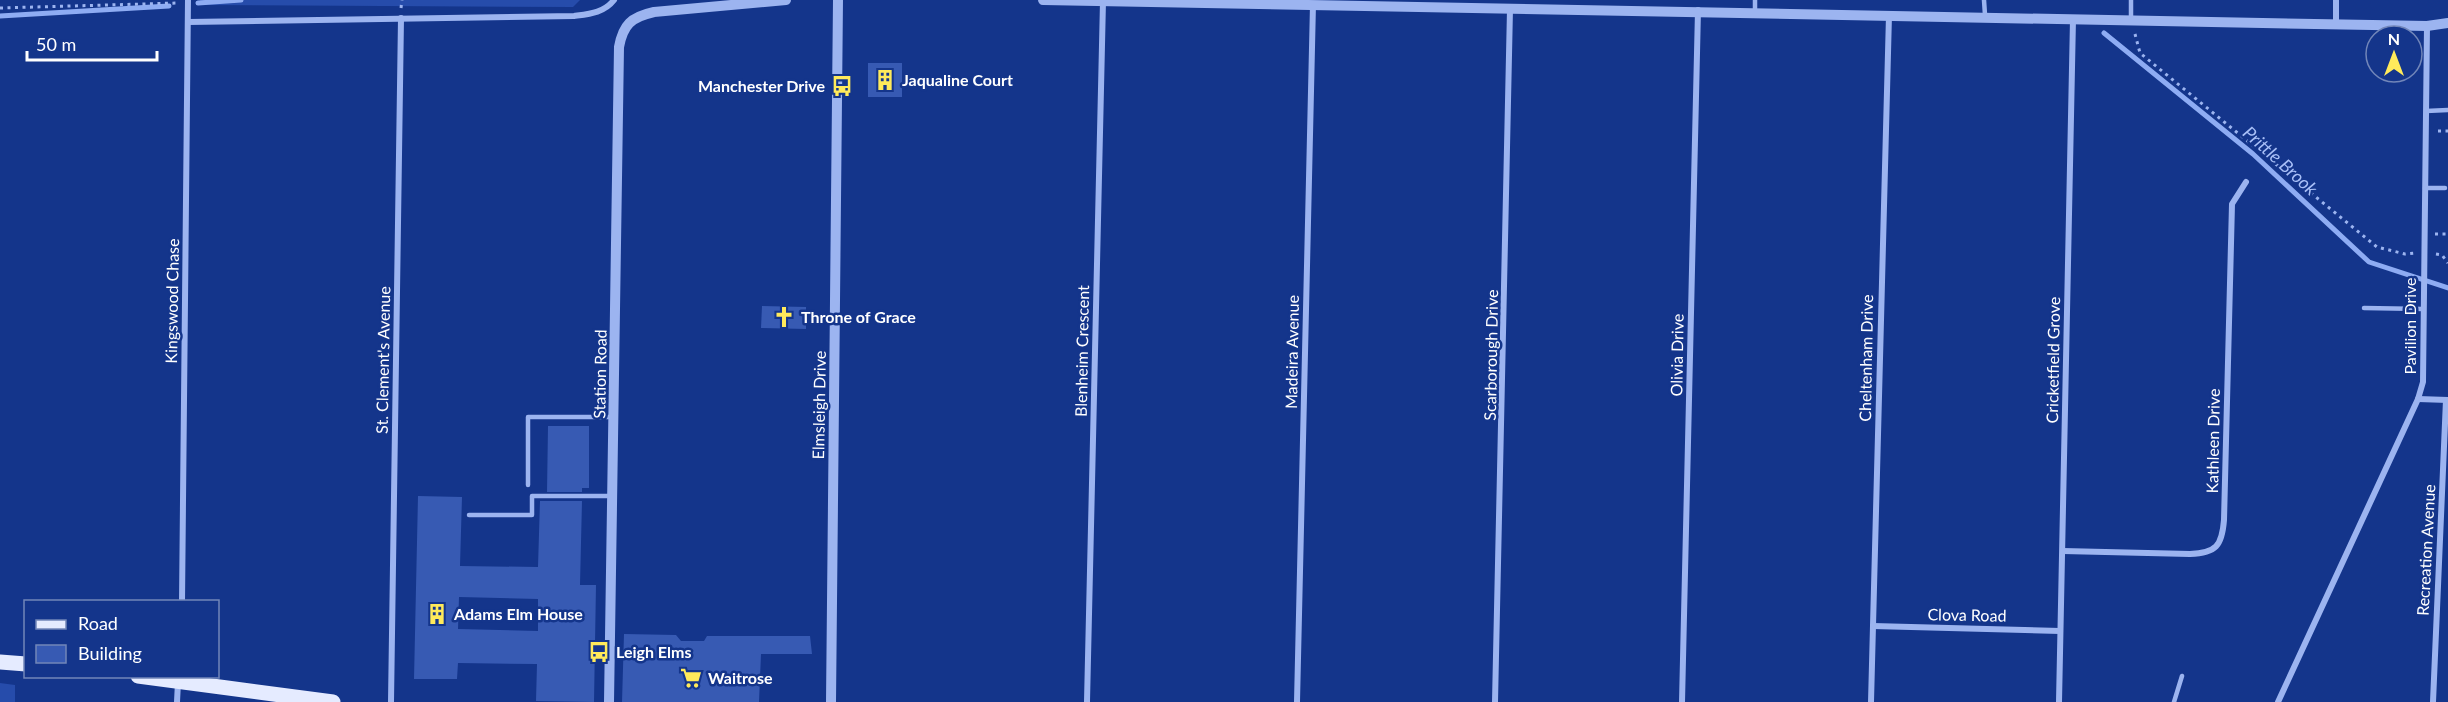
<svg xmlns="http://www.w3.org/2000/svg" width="2448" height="702" viewBox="0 0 2448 702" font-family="Lato,sans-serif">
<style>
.green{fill:#264cab}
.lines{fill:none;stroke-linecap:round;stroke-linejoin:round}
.stream{stroke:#8eacf3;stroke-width:5}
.building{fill:#375ab3;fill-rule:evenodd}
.path{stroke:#9cb4f0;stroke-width:3;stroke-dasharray:3 4.5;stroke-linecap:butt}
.service{stroke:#9cb4f0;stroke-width:4.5}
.minor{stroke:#9cb4f0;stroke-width:6}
.tertiary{stroke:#9cb4f0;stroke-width:10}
.primary{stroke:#e5ebff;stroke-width:15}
.labels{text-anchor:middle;stroke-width:5;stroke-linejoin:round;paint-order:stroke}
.poi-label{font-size:16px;font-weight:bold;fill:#fff;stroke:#14358b;text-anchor:start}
.street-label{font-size:16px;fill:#fff;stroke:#14358b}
.water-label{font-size:18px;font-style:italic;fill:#a8bff7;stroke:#14358b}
</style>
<rect width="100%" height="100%" fill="#14358b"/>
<g class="green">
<path d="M200,0h380l-7,7 -373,-2z"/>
<path d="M0,683l15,2v17h-15z"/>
</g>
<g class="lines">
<g class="stream">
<path d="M198,3l43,-3"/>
<path d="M0,16l169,-10"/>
<path d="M2104,33l149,121 116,108 79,26"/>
</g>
</g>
<g class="building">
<rect x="868" y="63" width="34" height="34"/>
<path d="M762,306l44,1v22l-45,-1z"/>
<path d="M548,426h41v62h-7v4h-35z"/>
<path d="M418,496l44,1 -2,69 78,1 2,-66h42l-2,84h16l-2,117 -58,-1 1,-37 -79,-1 -1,16h-43zM459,597l79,2v32l-80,-2z"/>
<path d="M624,634l52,1 5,6h23l3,-5h103l2,18h-51l-2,48h-137z"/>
</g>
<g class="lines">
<g class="path">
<path d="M0,8l178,-5"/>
<path d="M401,8l1,-8"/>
<path d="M2135,34l5,19 237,194 28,7 10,-1"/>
<path d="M2438,131h10"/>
<path d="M2435,234h13"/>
<path d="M2436,254l6,1 6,8"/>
</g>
<g class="service">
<path d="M1984,0l1,15"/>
<path d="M1755,11v-11"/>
<path d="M2131,18v-18"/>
<path d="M2426,111l22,-1"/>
<path d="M2425,188h20"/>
<path d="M2364,308l59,1"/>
<path d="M528,485v-68h85"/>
<path d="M469,515h63v-19h79"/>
<path d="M2174,702l8,-26"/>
</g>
<g class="minor">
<path d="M188,22l386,-6c15,-2 30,-3 40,-16"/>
<path d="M2336,25v-25"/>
<path d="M2418,399l30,1"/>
<path d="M2063,551l127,3c26,-1 32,-8 34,-34l8,-316 14,-22"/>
<path d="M182,602l6,-602"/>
<path d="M1873,626l187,5"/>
<path d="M177,702l1,-20"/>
<path d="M391,702l10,-684"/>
<path d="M1087,702l16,-701"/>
<path d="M1297,702l16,-698"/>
<path d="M1495,702l15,-693"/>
<path d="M1682,702l16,-692"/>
<path d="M1871,702l18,-687"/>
<path d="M2059,702l14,-683"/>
<path d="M2278,702l140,-303 5,-17 4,-356"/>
<path d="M2433,702l13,-302"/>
</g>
<g class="tertiary">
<path d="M1043,0c443,6 886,15 1329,25l55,1 21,-3"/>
<path d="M609,702l10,-655c4,-22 12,-30 35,-35l132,-12"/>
<path d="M831,702l7,-702"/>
</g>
<g class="primary">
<path d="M0,662l26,2"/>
<path d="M138,676l195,26"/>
</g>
</g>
<defs>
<symbol id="building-bare" viewBox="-9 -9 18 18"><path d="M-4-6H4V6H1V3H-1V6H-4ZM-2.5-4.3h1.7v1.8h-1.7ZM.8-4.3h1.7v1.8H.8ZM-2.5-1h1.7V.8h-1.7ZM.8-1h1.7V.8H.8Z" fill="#ffea5b" stroke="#14358b" stroke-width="2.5" paint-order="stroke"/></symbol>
<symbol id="bus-bare" viewBox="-9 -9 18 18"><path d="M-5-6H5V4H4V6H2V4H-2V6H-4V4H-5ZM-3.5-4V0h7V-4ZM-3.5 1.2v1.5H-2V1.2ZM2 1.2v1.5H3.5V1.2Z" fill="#ffea5b" stroke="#14358b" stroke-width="2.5" paint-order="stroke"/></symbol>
<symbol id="church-bare" viewBox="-9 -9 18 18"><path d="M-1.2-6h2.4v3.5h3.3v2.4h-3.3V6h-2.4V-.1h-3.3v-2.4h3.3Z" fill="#ffea5b" stroke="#14358b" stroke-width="2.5" paint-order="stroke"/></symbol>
<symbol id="supermarket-bare" viewBox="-9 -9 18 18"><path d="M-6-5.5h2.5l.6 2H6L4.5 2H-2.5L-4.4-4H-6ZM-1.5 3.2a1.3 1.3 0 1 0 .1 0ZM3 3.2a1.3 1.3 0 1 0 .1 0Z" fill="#ffea5b" stroke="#14358b" stroke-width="2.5" paint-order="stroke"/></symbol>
</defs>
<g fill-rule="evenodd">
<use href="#building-bare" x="870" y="65" width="30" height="30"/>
<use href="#bus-bare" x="827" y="71" width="30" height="30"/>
<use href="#church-bare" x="769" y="302" width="30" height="30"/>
<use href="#building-bare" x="422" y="599" width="30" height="30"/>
<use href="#bus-bare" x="584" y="637" width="30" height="30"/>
<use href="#supermarket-bare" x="676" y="663" width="30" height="30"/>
</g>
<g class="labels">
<g class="poi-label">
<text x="902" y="86">Jaqualine Court</text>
<text x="825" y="92" text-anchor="end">Manchester Drive</text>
<text x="801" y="323">Throne of Grace</text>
<text x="454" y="620">Adams Elm House</text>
<text x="616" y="658">Leigh Elms</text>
<text x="708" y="684">Waitrose</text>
</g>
<g class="street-label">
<text transform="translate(172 301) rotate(-89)" y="6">Kingswood Chase</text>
<text transform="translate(2410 326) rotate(-90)" y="6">Pavilion Drive</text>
<text transform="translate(1082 351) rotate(-89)" y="6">Blenheim Crescent</text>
<text transform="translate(1292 352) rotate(-89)" y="6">Madeira Avenue</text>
<text transform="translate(1491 355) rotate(-89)" y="6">Scarborough Drive</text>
<text transform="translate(1677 355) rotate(-89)" y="6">Olivia Drive</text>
<text transform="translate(1866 358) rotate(-89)" y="6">Cheltenham Drive</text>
<text transform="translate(383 360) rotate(-89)" y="6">St. Clement's Avenue</text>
<text transform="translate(2053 360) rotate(-89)" y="6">Cricketfield Grove</text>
<text transform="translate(600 374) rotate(-89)" y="6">Station Road</text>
<text transform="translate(819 405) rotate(-89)" y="6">Elmsleigh Drive</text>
<text transform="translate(2213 441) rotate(-89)" y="6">Kathleen Drive</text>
<text transform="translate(2426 550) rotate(-87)" y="6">Recreation Avenue</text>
<text transform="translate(1967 615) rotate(1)" y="6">Clova Road</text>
</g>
<g class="water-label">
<text transform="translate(2280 161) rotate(42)" y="6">Prittle Brook</text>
</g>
</g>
<rect x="24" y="600" width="195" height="78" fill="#14358b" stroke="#7286b9" stroke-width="1.5"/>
<rect x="36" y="620" width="30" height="9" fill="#e5ebff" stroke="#7286b9" stroke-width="1.5"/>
<text x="78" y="630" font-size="18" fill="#ffffff">Road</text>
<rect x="36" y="645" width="30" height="18" fill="#375ab3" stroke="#7286b9" stroke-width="1.5"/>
<text x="78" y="660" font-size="18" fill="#ffffff">Building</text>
<g transform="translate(2394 54)"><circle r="28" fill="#14358b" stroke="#7286b9" stroke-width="1.5"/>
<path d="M0-4.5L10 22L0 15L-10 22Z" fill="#ffea5b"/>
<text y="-9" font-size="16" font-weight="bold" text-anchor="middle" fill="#ffffff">N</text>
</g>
<path d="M27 51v9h130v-9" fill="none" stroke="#ffffff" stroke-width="3"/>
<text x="36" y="51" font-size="18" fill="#ffffff" stroke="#14358b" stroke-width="4.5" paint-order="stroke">50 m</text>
</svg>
